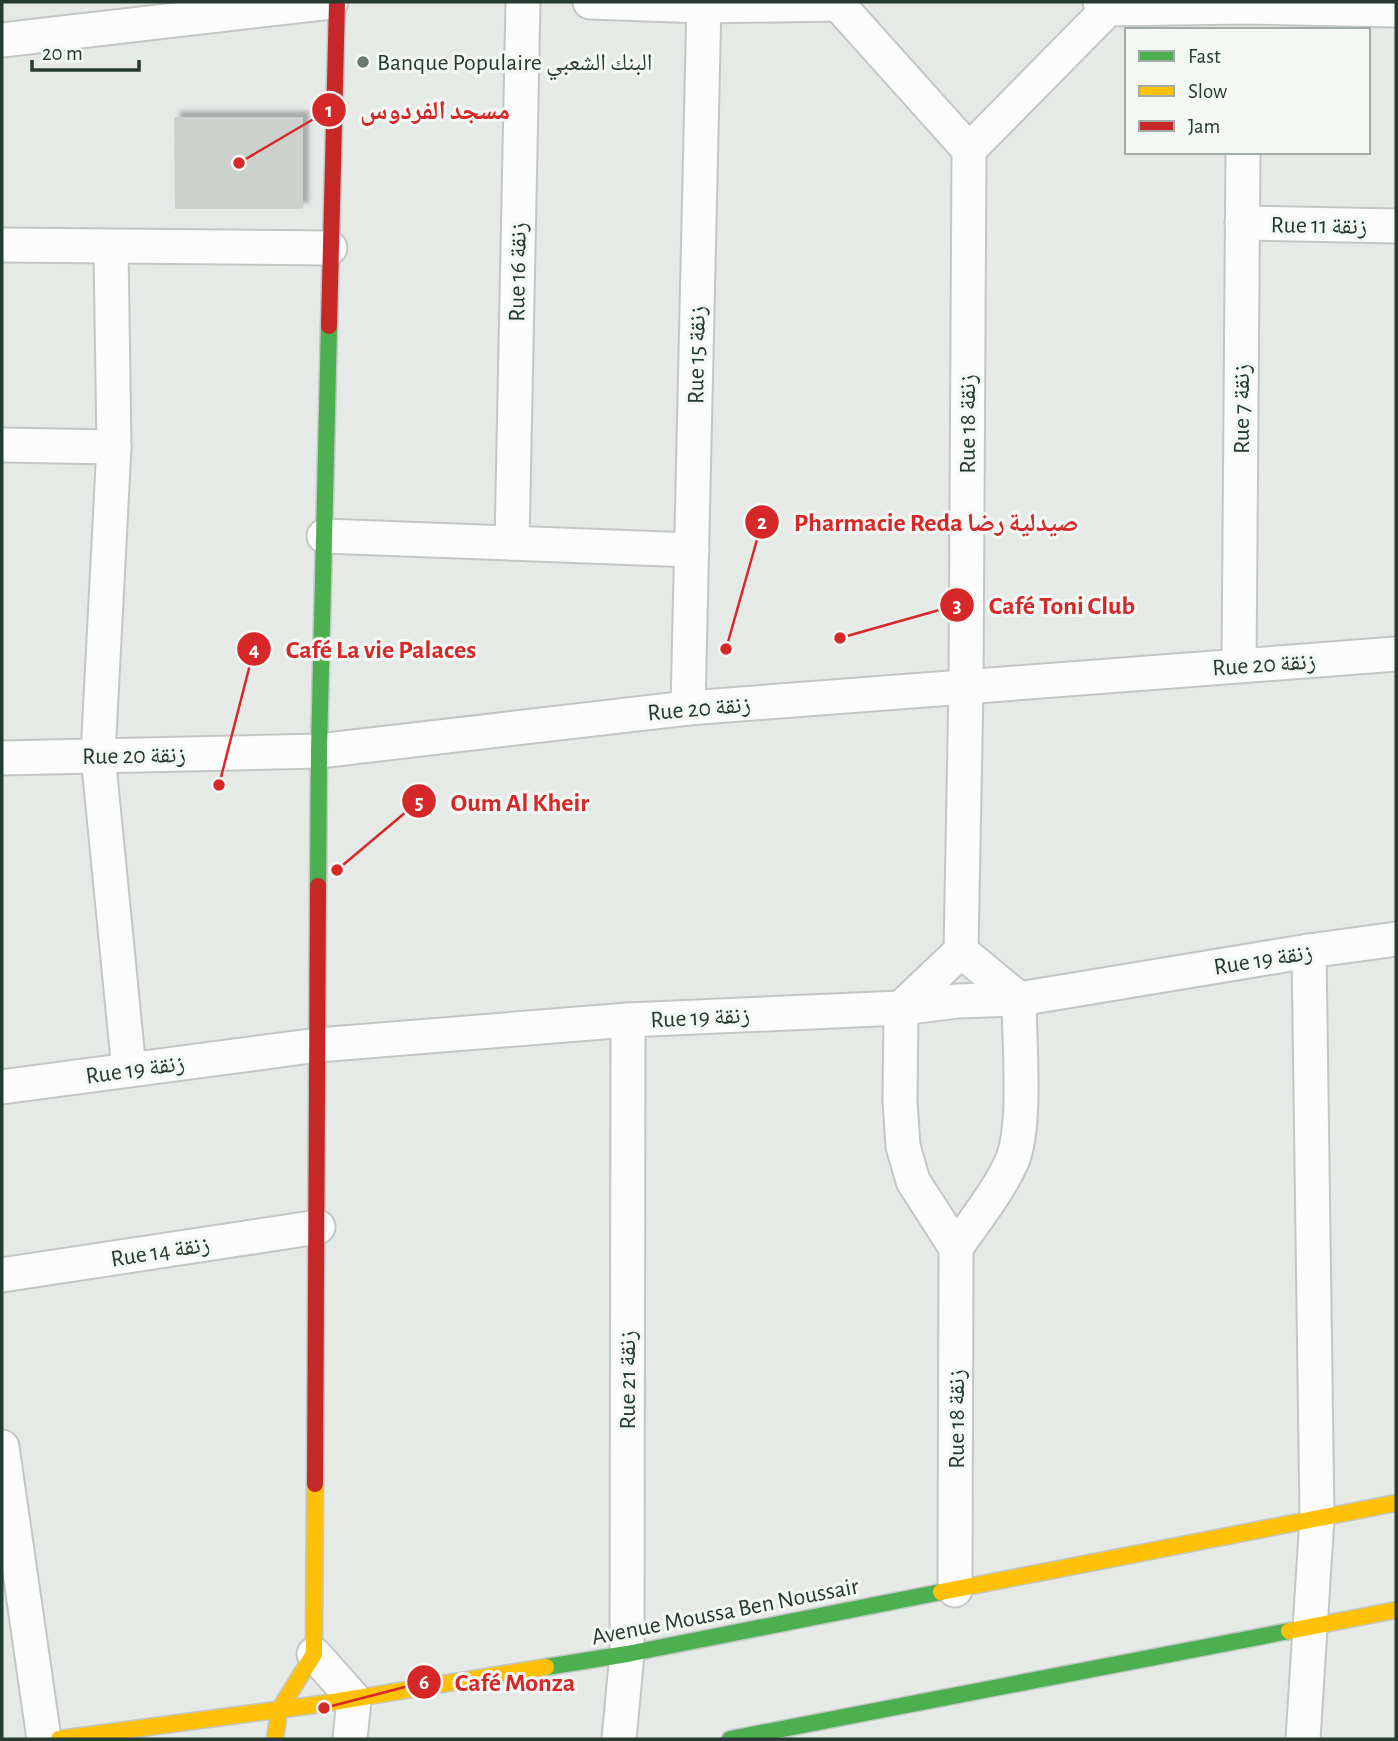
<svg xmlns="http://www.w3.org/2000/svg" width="1398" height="1741" viewBox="0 0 1398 1741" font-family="'Alegreya Sans','Noto Naskh Arabic',sans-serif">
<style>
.building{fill:#ccd1ce;filter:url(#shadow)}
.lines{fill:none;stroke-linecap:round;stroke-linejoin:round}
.street-casing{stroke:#c3c7c4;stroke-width:37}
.fast-casing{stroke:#c1c7c4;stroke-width:19}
.slow-casing{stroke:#c1c7c4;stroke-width:19}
.jam-casing{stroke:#c1c7c4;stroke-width:19}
.street{stroke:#fbfcfb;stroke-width:33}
.fast{stroke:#4caf50;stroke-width:16}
.slow{stroke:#ffc107;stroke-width:16}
.jam{stroke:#c62828;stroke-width:16}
.poi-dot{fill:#697870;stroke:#f4f8f5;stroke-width:2.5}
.labels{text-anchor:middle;stroke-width:6;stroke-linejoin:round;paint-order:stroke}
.poi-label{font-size:24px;fill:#253b30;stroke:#f4f8f5;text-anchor:start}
.street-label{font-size:24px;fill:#253b30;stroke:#f4f8f5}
.leader{fill:none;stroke:#d62828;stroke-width:2.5}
.callout-dot{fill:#d62828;stroke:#f4f8f5;stroke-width:2.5}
.mark-label{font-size:21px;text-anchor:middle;font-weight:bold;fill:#fff}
.callout-label{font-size:26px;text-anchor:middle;font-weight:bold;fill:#d62828;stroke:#f4f8f5;stroke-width:6;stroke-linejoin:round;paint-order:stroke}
</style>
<defs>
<filter id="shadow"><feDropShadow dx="6" dy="-6" stdDeviation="2" flood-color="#0004"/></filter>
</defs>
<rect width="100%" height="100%" fill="#e6eae7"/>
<path class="building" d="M174,117h129v92h-128z"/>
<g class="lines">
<defs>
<g id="street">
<path d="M590,2l113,4 135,-2"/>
<path d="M841,2l-3,2 131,146"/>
<path d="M1108,9l139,-2 149,3"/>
<path d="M2,40l329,-38"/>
<path d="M969,150l139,-141 -8,-7"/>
<path d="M1242,223l154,3"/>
<path d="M2,245l328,3"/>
<path d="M111,248l3,199 -16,308 31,315"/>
<path d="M2,445l112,2"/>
<path d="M324,536l368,14"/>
<path d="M512,543l11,-541"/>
<path d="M1239,665l4,-513"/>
<path d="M688,708l16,-706"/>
<path d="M2,758l317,-7 369,-43 708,-54"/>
<path d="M2,1087l316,-42 310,-25 273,-12 57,-7 61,-2 290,-48 87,-12"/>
<path d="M956,1248c19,-28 42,-56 56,-87 15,-35 7,-122 7,-162l-58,-48"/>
<path d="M2,1275l316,-48"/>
<path d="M2,1447l42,292"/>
<path d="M955,1590l1,-342 -43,-67 -10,-35 -3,-45 1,-93 60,-57 5,-264 3,-537"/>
<path d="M314,1654l40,45 -4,40"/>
<path d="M619,1739l8,-85 1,-634"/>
<path d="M1303,1739l14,-221 -8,-567"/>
</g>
<g id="fast">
<path d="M318,886l1,-135 10,-425"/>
<path d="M546,1667l81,-13 314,-62"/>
<path d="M730,1739l559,-108"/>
</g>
<g id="slow">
<path d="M941,1592l455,-89"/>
<path d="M1289,1631l107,-21"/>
<path d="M59,1739l262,-35 225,-37"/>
<path d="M275,1739l4,-29 35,-56 1,-170"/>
</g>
<g id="jam">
<path d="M329,326l8,-324"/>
<path d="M315,1484l3,-598"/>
</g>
</defs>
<use href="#street" class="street-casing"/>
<use href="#fast" class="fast-casing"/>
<use href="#slow" class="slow-casing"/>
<use href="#jam" class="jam-casing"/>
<use href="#street" class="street"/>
<use href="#fast" class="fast"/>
<use href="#slow" class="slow"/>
<use href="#jam" class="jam"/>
</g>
<circle class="poi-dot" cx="363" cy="62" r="7"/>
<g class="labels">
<g class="poi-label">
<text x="377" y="70">Banque Populaire البنك الشعبي</text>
</g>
<g class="street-label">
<text transform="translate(1319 225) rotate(1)" y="8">Rue 11 زنقة</text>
<text transform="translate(517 272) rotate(-89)" y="8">Rue 16 زنقة</text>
<text transform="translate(696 355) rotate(-89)" y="8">Rue 15 زنقة</text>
<text transform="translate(1241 409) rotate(-90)" y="8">Rue 7 زنقة</text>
<text transform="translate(967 424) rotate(-90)" y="8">Rue 18 زنقة</text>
<text transform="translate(1264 664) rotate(-4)" y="8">Rue 20 زنقة</text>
<text transform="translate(699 708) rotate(-5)" y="8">Rue 20 زنقة</text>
<text transform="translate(134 755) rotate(-1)" y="8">Rue 20 زنقة</text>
<text transform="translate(1263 959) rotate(-9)" y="8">Rue 19 زنقة</text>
<text transform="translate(700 1017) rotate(-3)" y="8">Rue 19 زنقة</text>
<text transform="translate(135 1069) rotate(-8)" y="8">Rue 19 زنقة</text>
<text transform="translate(160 1251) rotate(-9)" y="8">Rue 14 زنقة</text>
<text transform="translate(627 1380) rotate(-90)" y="8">Rue 21 زنقة</text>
<text transform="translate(956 1419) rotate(-90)" y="8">Rue 18 زنقة</text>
<text transform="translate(725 1611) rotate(-11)" y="8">Avenue Moussa Ben Noussair</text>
</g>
</g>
<path class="leader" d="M239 163L329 110M726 649L762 522M840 638L957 605M219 785L254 649M337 870L419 801M324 1708L424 1682"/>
<g class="callout-dot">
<circle cx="239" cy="163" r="7"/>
<circle cx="726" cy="649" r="7"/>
<circle cx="840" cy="638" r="7"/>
<circle cx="219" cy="785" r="7"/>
<circle cx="337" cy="870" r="7"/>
<circle cx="324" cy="1708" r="7"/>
<circle cx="329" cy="110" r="18"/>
<circle cx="762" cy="522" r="18"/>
<circle cx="957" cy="605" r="18"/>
<circle cx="254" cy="649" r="18"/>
<circle cx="419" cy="801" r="18"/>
<circle cx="424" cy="1682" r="18"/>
</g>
<g class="mark-label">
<text x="329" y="117">1</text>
<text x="762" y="529">2</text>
<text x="957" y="612">3</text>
<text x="254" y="656">4</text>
<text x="419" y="809">5</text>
<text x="424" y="1689">6</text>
</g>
<g class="callout-label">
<text x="435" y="119">مسجد الفردوس</text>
<text x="936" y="531">Pharmacie Reda صيدلية رضا</text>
<text x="1062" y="614">Café Toni Club</text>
<text x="381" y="658">Café La vie Palaces</text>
<text x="520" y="811">Oum Al Kheir</text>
<text x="515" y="1691">Café Monza</text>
</g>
<rect width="1398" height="1741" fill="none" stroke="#253b30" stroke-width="7"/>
<rect x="1125" y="28" width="245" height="126" fill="#f4f8f5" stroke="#a1aca6" stroke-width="2"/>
<rect x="1139" y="51" width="35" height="10" fill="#4caf50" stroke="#a1aca6" stroke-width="2"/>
<text x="1188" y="63" font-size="21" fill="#253b30">Fast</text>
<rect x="1139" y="86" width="35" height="10" fill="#ffc107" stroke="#a1aca6" stroke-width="2"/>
<text x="1188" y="98" font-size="21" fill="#253b30">Slow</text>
<rect x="1139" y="121" width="35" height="10" fill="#c62828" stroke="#a1aca6" stroke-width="2"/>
<text x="1188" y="133" font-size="21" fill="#253b30">Jam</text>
<path d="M32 60v10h107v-10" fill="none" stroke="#253b30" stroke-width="3.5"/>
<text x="42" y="60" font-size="21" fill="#253b30" stroke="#f4f8f5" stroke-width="5" paint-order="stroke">20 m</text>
</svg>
